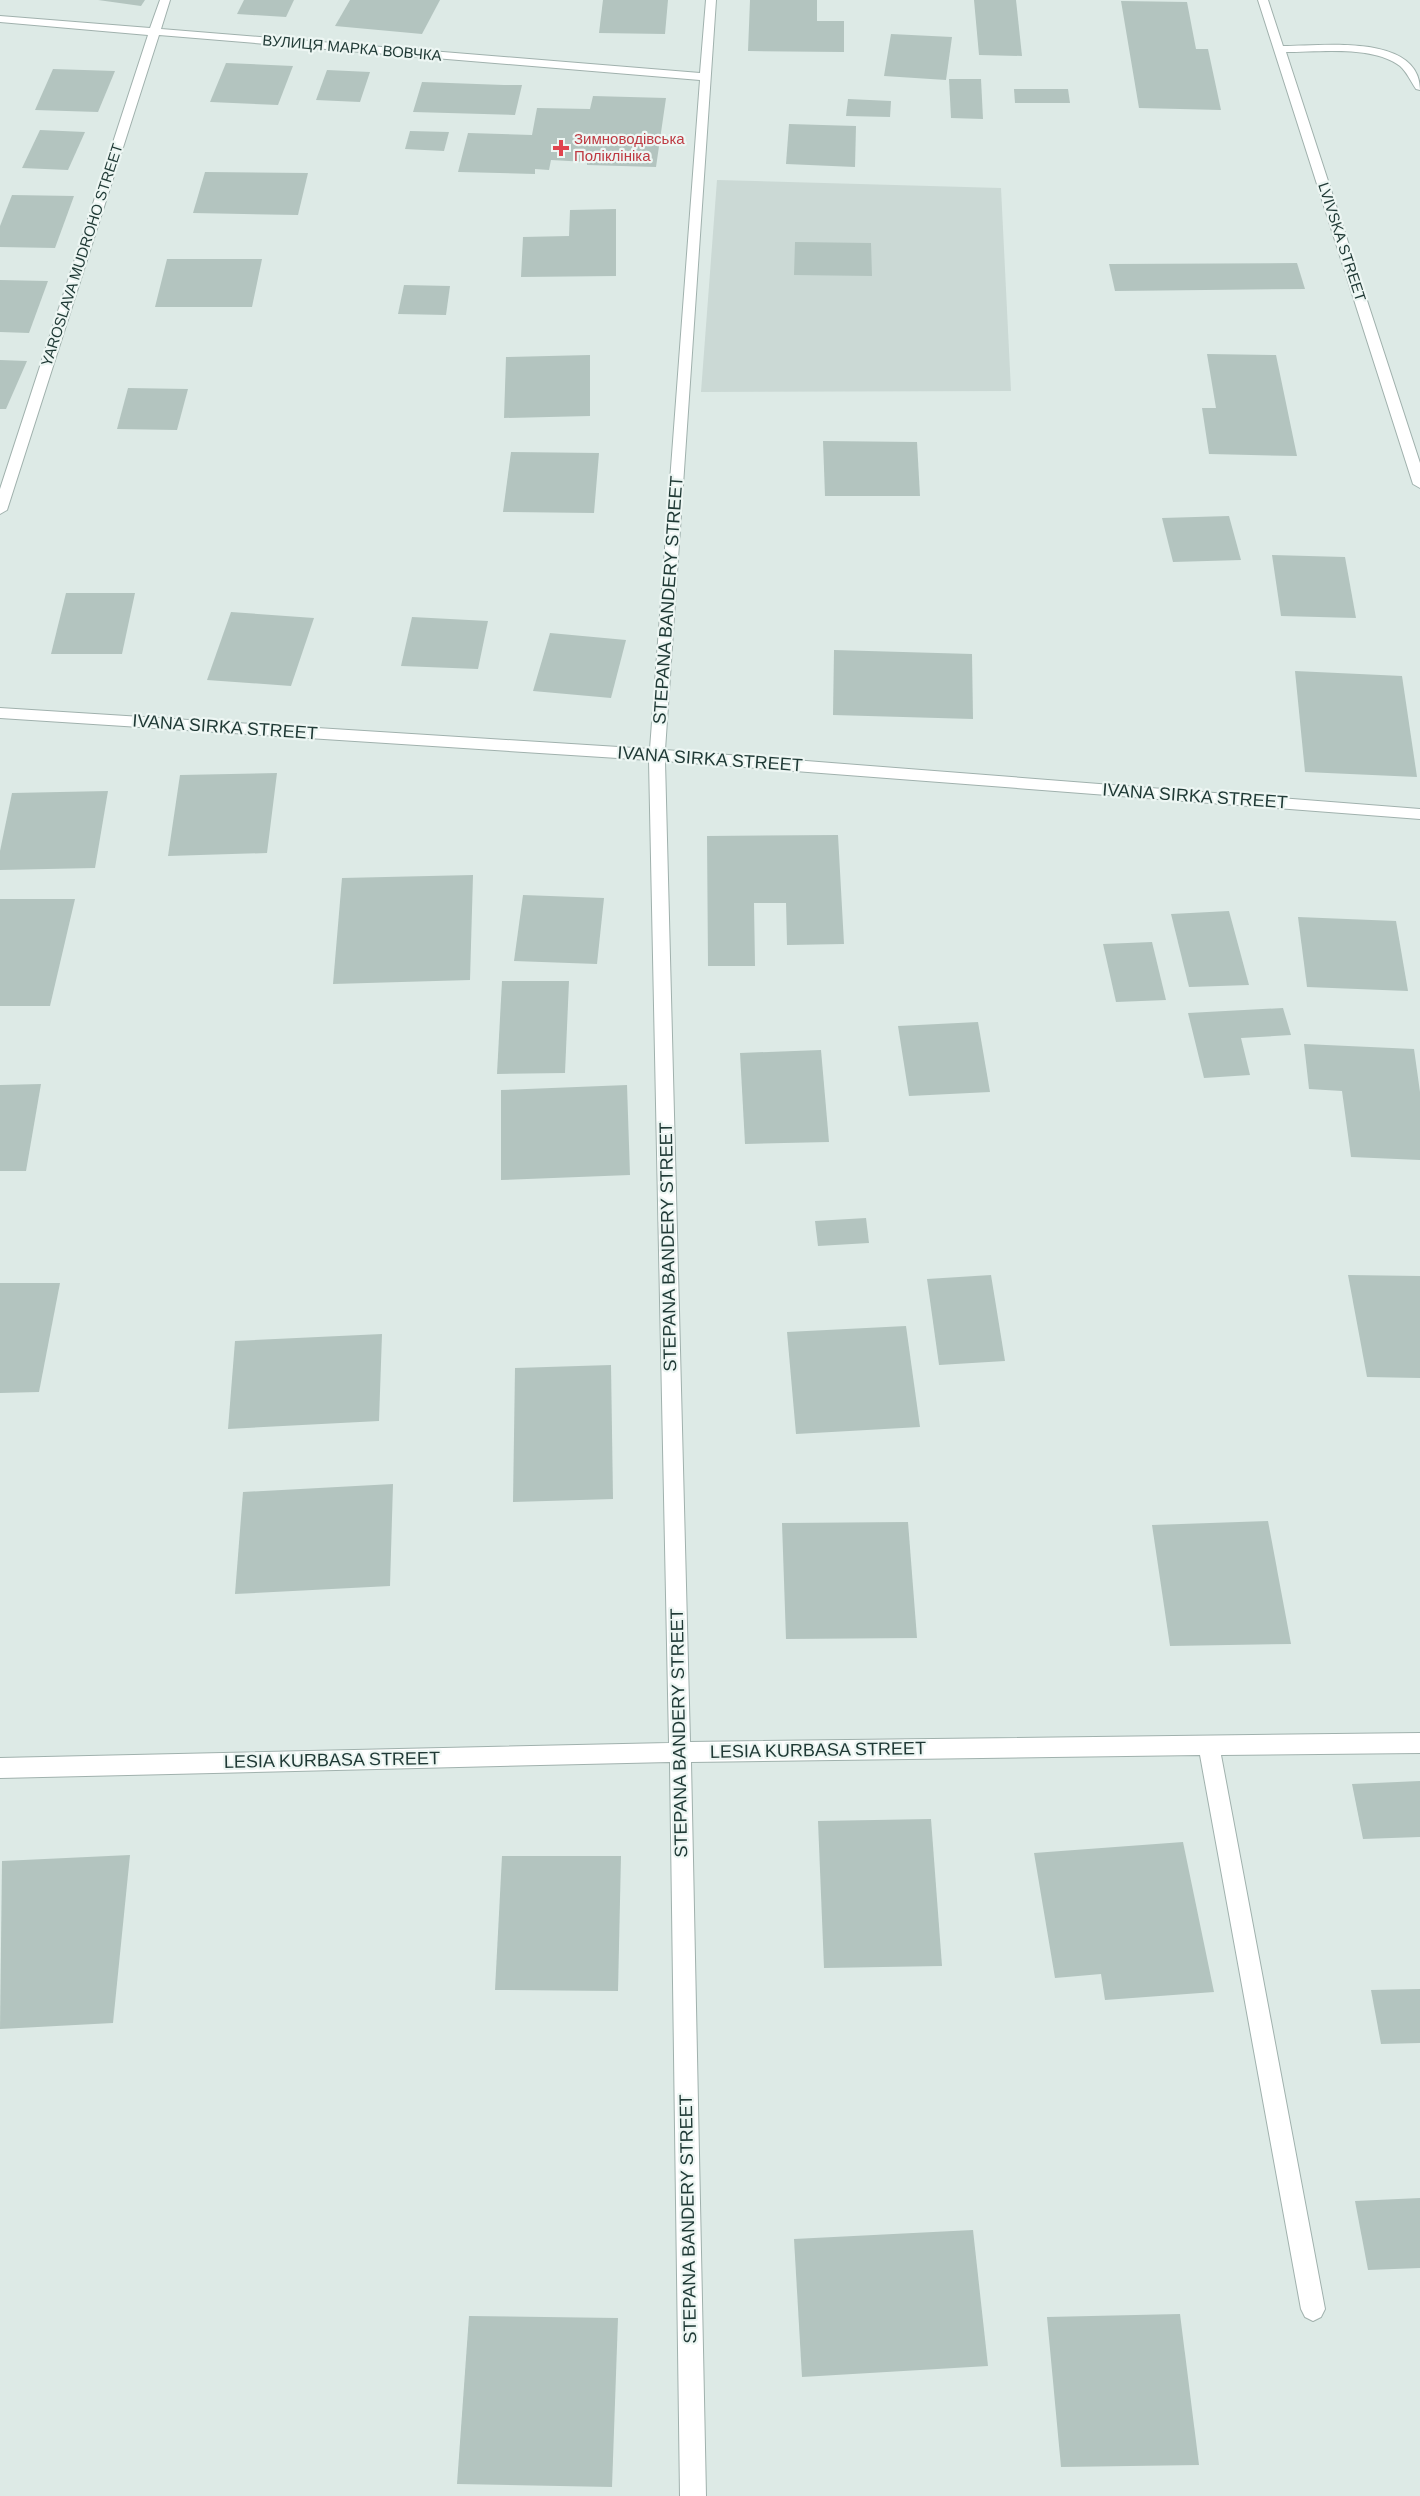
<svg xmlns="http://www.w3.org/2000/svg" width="1420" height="2496" viewBox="0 0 1420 2496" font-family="Helvetica,sans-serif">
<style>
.built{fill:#cbd9d5}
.building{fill:#b3c4bf}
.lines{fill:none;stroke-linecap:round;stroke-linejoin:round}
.minor-casing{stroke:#a0b1ad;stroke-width:2}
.minor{fill:#fff;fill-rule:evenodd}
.health-dot{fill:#e0444e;stroke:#edf6f3;stroke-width:2}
.labels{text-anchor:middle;stroke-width:4.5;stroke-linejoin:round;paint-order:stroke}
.far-street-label{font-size:15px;fill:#1f3935;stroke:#edf6f3}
.far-health-label{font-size:15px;fill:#be3a42;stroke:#edf6f3;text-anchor:start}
.street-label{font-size:18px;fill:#1f3935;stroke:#edf6f3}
</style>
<rect width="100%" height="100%" fill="#ddeae6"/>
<path class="built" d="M717,180l284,8 10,203 -310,1z"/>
<g class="building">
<path d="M98,0h47l-4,6z"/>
<path d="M244,0h50l-8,17 -49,-3z"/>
<path d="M350,0h90l-18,34 -87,-8z"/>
<path d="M603,0h65l-3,34 -66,-1z"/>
<path d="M750,0h67v21h27v31l-96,-1z"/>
<path d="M974,0h42l6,56 -43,-1z"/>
<path d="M1121,1l66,1 9,47h12l13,61 -82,-2z"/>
<path d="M891,34l61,3 -6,43 -62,-4z"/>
<path d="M226,63l67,3 -15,39 -68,-3z"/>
<path d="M53,69l62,2 -17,41 -63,-2z"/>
<path d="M327,70l43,2 -10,30 -44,-2z"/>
<path d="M949,79h32l2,40 -32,-1z"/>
<path d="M422,82l82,3h18l-7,30 -102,-3z"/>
<path d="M1014,89h54l2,14h-55z"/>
<path d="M593,96l73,2 -10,69 -69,-2v-3l-36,-2 -2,10 -14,-1v5l-77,-2 10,-39 64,2 5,-27 53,1z"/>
<path d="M848,99l43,2 -1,16 -44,-1z"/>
<path d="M789,124l67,2 -1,41 -69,-3z"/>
<path d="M40,130l45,2 -17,38 -46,-2z"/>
<path d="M410,131l39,1 -5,19 -39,-2z"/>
<path d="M205,172l103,1 -10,42 -105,-2z"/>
<path d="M12,195l62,1 -19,52 -55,-1v-21z"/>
<path d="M616,209v67l-95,1 2,-40 46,-1 1,-26z"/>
<path d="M795,242l76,1 1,33 -78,-1z"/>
<path d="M167,259h95l-10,48h-97z"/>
<path d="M1297,263l8,26 -190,2 -6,-27z"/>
<path d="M0,280l48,1 -19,52 -29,-1z"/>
<path d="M404,285l46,1 -4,29 -48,-1z"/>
<path d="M1207,354l69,1 21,101 -88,-2 -7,-46h14z"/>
<path d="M590,355v61l-86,2 2,-61z"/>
<path d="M0,360l27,1 -21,48h-6z"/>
<path d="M128,388l60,1 -11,41 -60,-1z"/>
<path d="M823,441l94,1 3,54h-95z"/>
<path d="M511,452l88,1 -5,60 -91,-1z"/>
<path d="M1229,516l12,44 -68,2 -11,-44z"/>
<path d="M1272,555l73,2 11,61 -75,-2z"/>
<path d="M66,593h69l-13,61h-71z"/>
<path d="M231,612l83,6 -23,68 -84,-6z"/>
<path d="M412,617l76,4 -10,48 -77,-3z"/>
<path d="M550,633l76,7 -15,58 -78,-7z"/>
<path d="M834,650l138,4 1,65 -140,-4z"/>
<path d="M1295,671l107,5 15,101 -112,-5z"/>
<path d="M277,773l-10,80 -99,3 12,-81z"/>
<path d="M108,791l-13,77 -95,2v-19l12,-58z"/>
<path d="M838,835l6,109 -57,1 -1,-42h-32l1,63h-47l-1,-130z"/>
<path d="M473,875l-3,105 -137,4 9,-106z"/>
<path d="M523,895l81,3 -7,66 -83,-3z"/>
<path d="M0,899h75l-25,107h-50z"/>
<path d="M1229,911l20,74 -60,2 -18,-73z"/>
<path d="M1298,917l98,4 12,70 -101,-4z"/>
<path d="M1152,942l14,58 -50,2 -13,-58z"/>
<path d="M502,981h67l-4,92 -68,1z"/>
<path d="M1283,1008l8,27 -50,3 9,37 -46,3 -16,-65z"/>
<path d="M978,1022l12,70 -81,4 -11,-70z"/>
<path d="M1304,1044l110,5 6,43v68l-69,-3 -9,-66 -33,-2z"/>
<path d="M821,1050l8,92 -84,2 -5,-91z"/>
<path d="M41,1084l-15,87h-26v-86z"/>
<path d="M627,1085l3,90 -129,5v-90z"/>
<path d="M866,1218l3,25 -51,3 -3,-25z"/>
<path d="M991,1275l14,86 -66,4 -12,-86z"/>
<path d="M1348,1275l72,1v102l-53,-1z"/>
<path d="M0,1283h60l-21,109 -39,1z"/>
<path d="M906,1326l14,101 -124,7 -9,-102z"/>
<path d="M382,1334l-3,87 -151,8 7,-88z"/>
<path d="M611,1365l2,134 -100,3 2,-134z"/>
<path d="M393,1484l-3,102 -155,8 8,-102z"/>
<path d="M1268,1521l23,123 -121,2 -18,-121z"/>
<path d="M908,1522l9,116 -131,1 -4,-116z"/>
<path d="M1420,1781v56l-57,2 -11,-55z"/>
<path d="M931,1819l11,147 -118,2 -6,-147z"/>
<path d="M1183,1842l31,150 -109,8 -4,-26 -46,4 -21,-125z"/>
<path d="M130,1855l-17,168 -113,6 2,-168z"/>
<path d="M502,1856h119l-3,135 -123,-1z"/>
<path d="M1420,1989v54l-39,1 -10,-54z"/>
<path d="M1420,2198v70l-52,2 -13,-69z"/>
<path d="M973,2230l15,136 -186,11 -8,-138z"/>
<path d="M1180,2314l19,151 -138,2 -14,-150z"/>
<path d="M469,2316l149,2 -6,169 -155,-3z"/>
</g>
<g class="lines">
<defs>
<g id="minor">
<path d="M160,0h10l-9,29 539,44 6,-73h10l-51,750 755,59v10l-755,-58 25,981 730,-9v20l-199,2 104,554 -4,8 -8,4 -8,-4 -4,-8 -101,-554 -509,7 15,734h-26l-10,-734 -670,16v-20l669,-15 -20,-983 -649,-42v-10l650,41 50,-669 -541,-45 -152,475 -7,4v-25l148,-454 -148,-13v-6l150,12z"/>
<path d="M1258,0h10l15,46c38,0 137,-13 137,44l-4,-1c-5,-7 -9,-17 -16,-23 -27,-21 -82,-14 -114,-14l134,411v25l-7,-4z"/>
</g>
</defs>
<use href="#minor" class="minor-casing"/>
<use href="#minor" class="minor"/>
</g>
<path class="health-dot" d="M558 139h6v6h6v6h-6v6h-6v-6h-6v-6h6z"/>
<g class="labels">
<g class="far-street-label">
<text transform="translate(352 48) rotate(5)" y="5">ВУЛИЦЯ МАРКА ВОВЧКА</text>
<text transform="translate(1342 242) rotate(72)" y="5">LVIVSKA STREET</text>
<text transform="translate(82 255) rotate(-72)" y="5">YAROSLAVA MUDROHO STREET</text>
</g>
<g class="far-health-label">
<text x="574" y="144">Зимноводівська<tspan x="574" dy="17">Поліклініка</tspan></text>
</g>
<g class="street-label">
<text transform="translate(668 600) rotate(-86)" y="6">STEPANA BANDERY STREET</text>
<text transform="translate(225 727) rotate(4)" y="6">IVANA SIRKA STREET</text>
<text transform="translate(710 759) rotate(4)" y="6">IVANA SIRKA STREET</text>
<text transform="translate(1195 796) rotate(4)" y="6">IVANA SIRKA STREET</text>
<text transform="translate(668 1247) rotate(-91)" y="6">STEPANA BANDERY STREET</text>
<text transform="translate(679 1733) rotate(-91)" y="6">STEPANA BANDERY STREET</text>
<text transform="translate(818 1750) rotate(-1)" y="6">LESIA KURBASA STREET</text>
<text transform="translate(332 1760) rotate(-1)" y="6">LESIA KURBASA STREET</text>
<text transform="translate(688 2219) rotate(-91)" y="6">STEPANA BANDERY STREET</text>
</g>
</g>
</svg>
